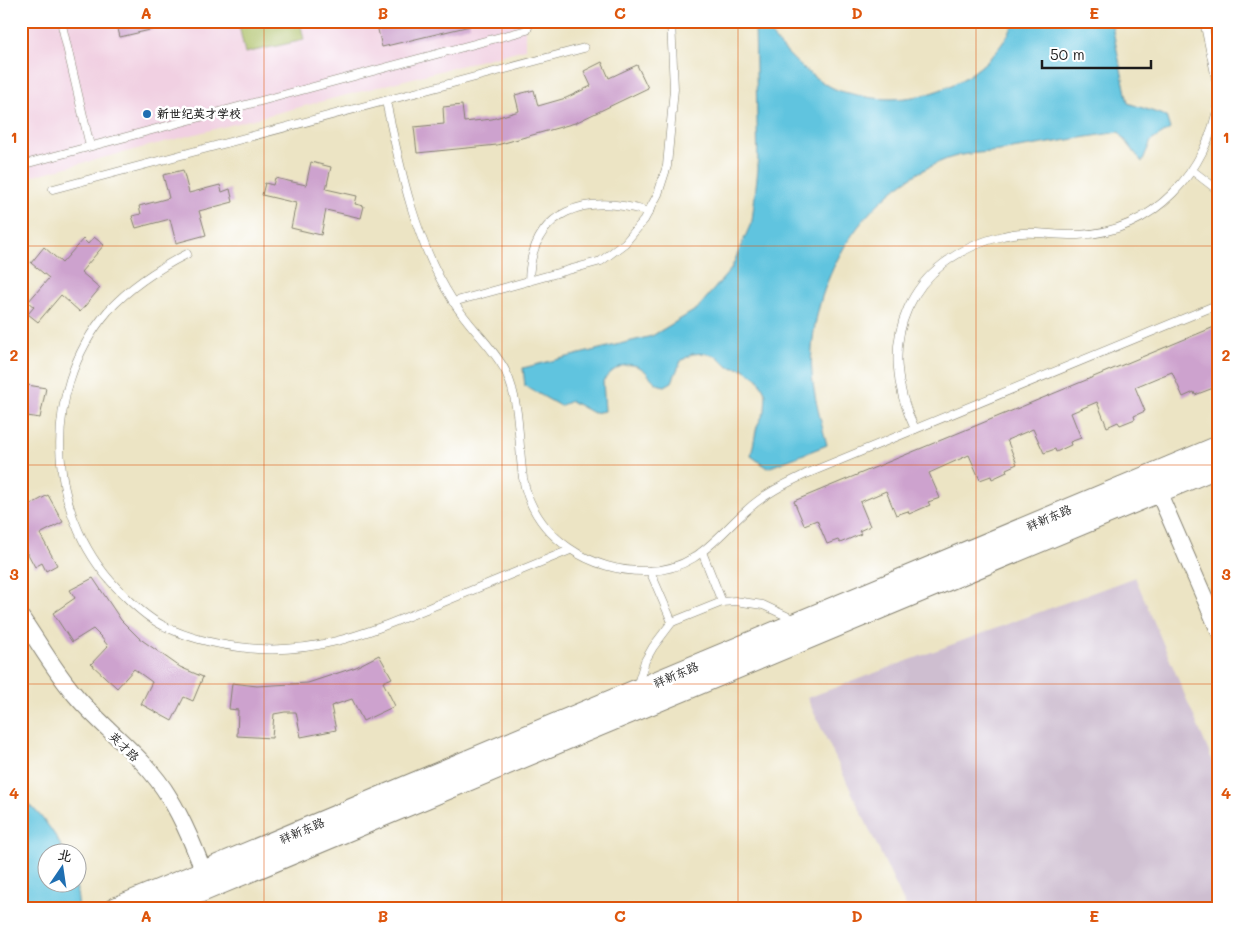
<svg xmlns="http://www.w3.org/2000/svg" width="1240" height="930" viewBox="0 0 1240 930" font-family="Mali,'LXGW WenKai TC',sans-serif">
<style>
.built{fill:#f1d0e2}
.industrial{fill:#cebed0}
.green{fill:#a9bd61;stroke:#626c3e}
.water{fill:#61c4df;stroke:#3e707e}
.building{fill:#cda2ce}
.lines{fill:none;stroke-linecap:round;stroke-linejoin:round}
.lane-casing{stroke:#848070;stroke-width:9}
.street-casing{stroke:#848070;stroke-width:18}
.secondary-casing{stroke:#848070;stroke-width:24}
.lane{stroke:#fff;stroke-width:8}
.street{stroke:#fff;stroke-width:16}
.secondary{stroke:#fff;stroke-width:22}
.grid{fill:none;stroke:#de560d;stroke-width:1;stroke-opacity:0.55}
.poi-dot{fill:#1f6fb2;stroke:#fff;stroke-width:2}
.labels{text-anchor:middle;stroke-width:5;stroke-linejoin:round;paint-order:stroke}
.poi-label{font-size:12px;font-weight:bold;fill:#1c1c1c;stroke:#fff;text-anchor:start}
.street-label{font-size:12px;fill:#1c1c1c;stroke:#fff}
.neatline{fill:none;stroke:#de560d;stroke-width:2}
.grid-label{font-size:16px;text-anchor:middle;font-weight:bold;fill:#de560d}
</style>
<rect width="100%" height="100%" fill="#fff"/>
<filter id="ink" filterUnits="userSpaceOnUse"><feTurbulence type="fractalNoise" baseFrequency=".02" numOctaves="2"/><feDisplacementMap in="SourceGraphic" scale="10" xChannelSelector="R" yChannelSelector="G"/><feConvolveMatrix kernelMatrix="1 2 1 2 8 2 1 2 1" color-interpolation-filters="sRGB"/></filter>
<filter id="wash" filterUnits="userSpaceOnUse"><feTurbulence type="fractalNoise" baseFrequency=".0096" numOctaves="4" result="noise"/><feDisplacementMap in="SourceGraphic" scale="20" xChannelSelector="R" yChannelSelector="G"/><feGaussianBlur stdDeviation="1.12" result="paint"/><feColorMatrix in="noise" values="0 0 0 0 0 0 0 0 0 0 0 0 0 0 0 0 0 1.4 0 .05"/><feComposite in="paint" operator="in"/></filter>
<g filter="url(#wash)">
<rect width="100%" height="100%" fill="#ece4c4"/>
<path class="built" d="M21,21h504v28l-504,130z"/>
<path class="industrial" d="M1135,577l84,199v133h-312l-100,-211z"/>
<path class="green" d="M238,21h62l4,19 -59,13z"/>
<g class="water">
<path d="M755,21h4c25,28 41,51 76,68 6,3 15,4 22,6 61,15 132,-14 158,-74h96l17,82 38,13 4,13 -19,12 -9,21 -23,-30c-40,6 -80,13 -120,19 -16,2 -36,2 -52,8 -78,30 -129,108 -135,190 -3,32 7,65 15,96l-59,23 -17,-12 6,-30 8,-15 1,-17 -8,-15 -14,-10 -16,-2 -10,-10 -13,-4 -13,1 -11,7 -9,21 -7,4c-13,-1 -14,-12 -24,-18 -16,-9 -29,2 -38,13l2,30 -12,2 -22,-12 -11,5 -35,-20 -2,-18 129,-32 45,-27 34,-40 21,-48 6,-52z"/>
<path d="M21,796c18,17 33,34 43,56h-16v30l28,1 3,26h-58z"/>
</g>
<g id="blocks">
<g class="building">
<path d="M116,21h51v5l-47,11z"/>
<path d="M376,21h93l1,5 -88,21z"/>
<path d="M602,62l7,16 28,-13 11,23 -73,35 -78,22 -80,8 -3,-26 30,-3 -1,-17 19,-2 2,17 28,-3 27,-8 -4,-16 19,-5 4,16 28,-8 25,-12 -7,-15z"/>
<path d="M311,162l20,5 -5,22 31,7 -2,8 9,2 -3,12 -35,-8 -5,25 -30,-7 5,-25 -34,-8 3,-12 8,2 2,-7 31,7z"/>
<path d="M183,170l6,23 31,-8 2,7 8,-3 3,13 -34,9 7,24 -30,8 -6,-24 -34,9 -4,-12 9,-2 -2,-8 30,-8 -6,-23z"/>
<path d="M94,237l10,8 -23,27 19,16 -20,24 -19,-17 -23,27 -10,-8 6,-7 -6,-5 21,-24 -18,-15 13,-16 18,16 21,-24 5,5z"/>
<path d="M1219,325v57l-4,2 1,3 -21,8 -1,-3 -11,5 -11,-25 -13,5 -24,10 10,24 -11,5 1,3 -15,6 -2,-3 -11,5 -10,-25 -26,11 10,25 -11,4 1,3 -15,7 -1,-3 -11,4 -11,-24 -26,11 10,24 -11,5 1,3 -15,7 -1,-3 -11,4 -11,-25 -40,18 11,25 -12,4 2,3 -21,9 -1,-3 -12,4 -10,-24 -26,11 10,24 -11,5 2,3 -21,9 -2,-3 -11,4 -10,-24 -13,5 -10,-24z"/>
<path d="M21,384l25,4 -6,30 -19,-3z"/>
<path d="M48,495l15,27 -23,12 17,31 -11,6 -4,-8 -7,4 -14,-26v-31z"/>
<path d="M93,578l28,42 18,18 41,29 23,10 -10,24 -9,-4 -12,24 -31,-17 11,-22 -18,-13 -17,19 -26,-24 17,-18 -7,-9 -8,-8 -21,13 -19,-29 22,-15 -5,-8z"/>
<path d="M379,655l13,23 -9,4 12,24 -32,15 -11,-22 -21,7 5,24 -35,7 -5,-25h-11l-11,2 -2,24 -35,-2 1,-26 -9,-1 3,-26 25,3 51,-3 48,-16z"/>
</g>
</g>
</g>
<g filter="url(#ink)">
<use href="#blocks" fill-opacity="0" stroke="#848070" stroke-width="1"/>
<g class="lines">
<defs>
<g id="lane">
<path d="M61,21l29,125"/>
<path d="M1204,21l15,72"/>
<path d="M386,101c14,68 29,141 67,200 15,25 40,45 53,71 15,32 12,72 17,106 11,60 69,95 125,93 48,-1 67,-33 99,-61 17,-16 38,-26 59,-36l413,-170"/>
<path d="M21,165l506,-135 3,-9"/>
<path d="M1193,171l26,20"/>
<path d="M53,189l531,-141"/>
<path d="M187,254c-30,15 -56,32 -79,57 -70,82 -62,211 16,284 12,12 26,25 42,32 23,11 49,17 73,20 76,11 135,-17 202,-44 43,-18 86,-35 129,-53"/>
<path d="M529,281c2,-73 58,-88 120,-69"/>
<path d="M453,302l148,-41 24,-18 19,-23 14,-26 9,-28 7,-77 -3,-68"/>
<path d="M915,429c-42,-86 -7,-170 88,-193 24,-7 50,0 75,-1 77,-3 129,-64 141,-135"/>
<path d="M702,552l20,50"/>
<path d="M650,571l22,51"/>
<path d="M637,687l8,-26 8,-14 19,-25 50,-20 13,-1 28,4 32,15"/>
</g>
<g id="street">
<path d="M1154,482l65,149"/>
<path d="M21,617c18,26 34,55 55,79 29,34 70,62 93,101 16,26 27,55 38,83"/>
</g>
<g id="secondary">
<path d="M115,909l1104,-462"/>
<path d="M158,909l1061,-443"/>
</g>
</defs>
<use href="#lane" class="lane-casing"/>
<use href="#street" class="street-casing"/>
<use href="#secondary" class="secondary-casing"/>
<use href="#lane" class="lane"/>
<use href="#street" class="street"/>
<use href="#secondary" class="secondary"/>
</g>
</g>
<path class="grid" d="M264,21v888M502,21v888M738,21v888M976,21v888M21,246h1198M21,465h1198M21,684h1198"/>
<circle class="poi-dot" cx="147" cy="114" r="5"/>
<g class="labels">
<g class="poi-label">
<text x="157" y="118">新世纪英才学校</text>
</g>
<g class="street-label">
<text transform="translate(1049 518) rotate(-23)" y="4">祥新东路</text>
<text transform="translate(676 675) rotate(-23)" y="4">祥新东路</text>
<text transform="translate(124 747) rotate(44)" y="4">英才路</text>
<text transform="translate(302 831) rotate(-23)" y="4">祥新东路</text>
</g>
</g>
<rect width="1240" height="930" fill="none" stroke="#fff" stroke-width="55"/>
<g transform="translate(62 868) rotate(13)"><circle r="24" fill="#ffffff" stroke="#a4a4a4"/>
<path d="M0-4L9 19L0 12L-9 19Z" fill="#1f6fb2"/>
<text y="-8" font-size="14" font-weight="bold" text-anchor="middle" fill="#1c1c1c">北</text>
</g>
<path d="M1042 60v8h109v-8" fill="none" stroke="#1c1c1c" stroke-width="2.5"/>
<text x="1050" y="60" font-size="15" fill="#1c1c1c" stroke="#ffffff" stroke-width="4" paint-order="stroke">50 m</text>
<rect x="28" y="28" width="1184" height="874" class="neatline"/>
<g class="grid-label">
<text x="146" y="19">A</text>
<text x="383" y="19">B</text>
<text x="620" y="19">C</text>
<text x="857" y="19">D</text>
<text x="1094" y="19">E</text>
<text x="14" y="143">1</text>
<text x="1226" y="143">1</text>
<text x="14" y="361">2</text>
<text x="1226" y="361">2</text>
<text x="14" y="580">3</text>
<text x="1226" y="580">3</text>
<text x="14" y="799">4</text>
<text x="1226" y="799">4</text>
<text x="146" y="922">A</text>
<text x="383" y="922">B</text>
<text x="620" y="922">C</text>
<text x="857" y="922">D</text>
<text x="1094" y="922">E</text>
</g>
</svg>
